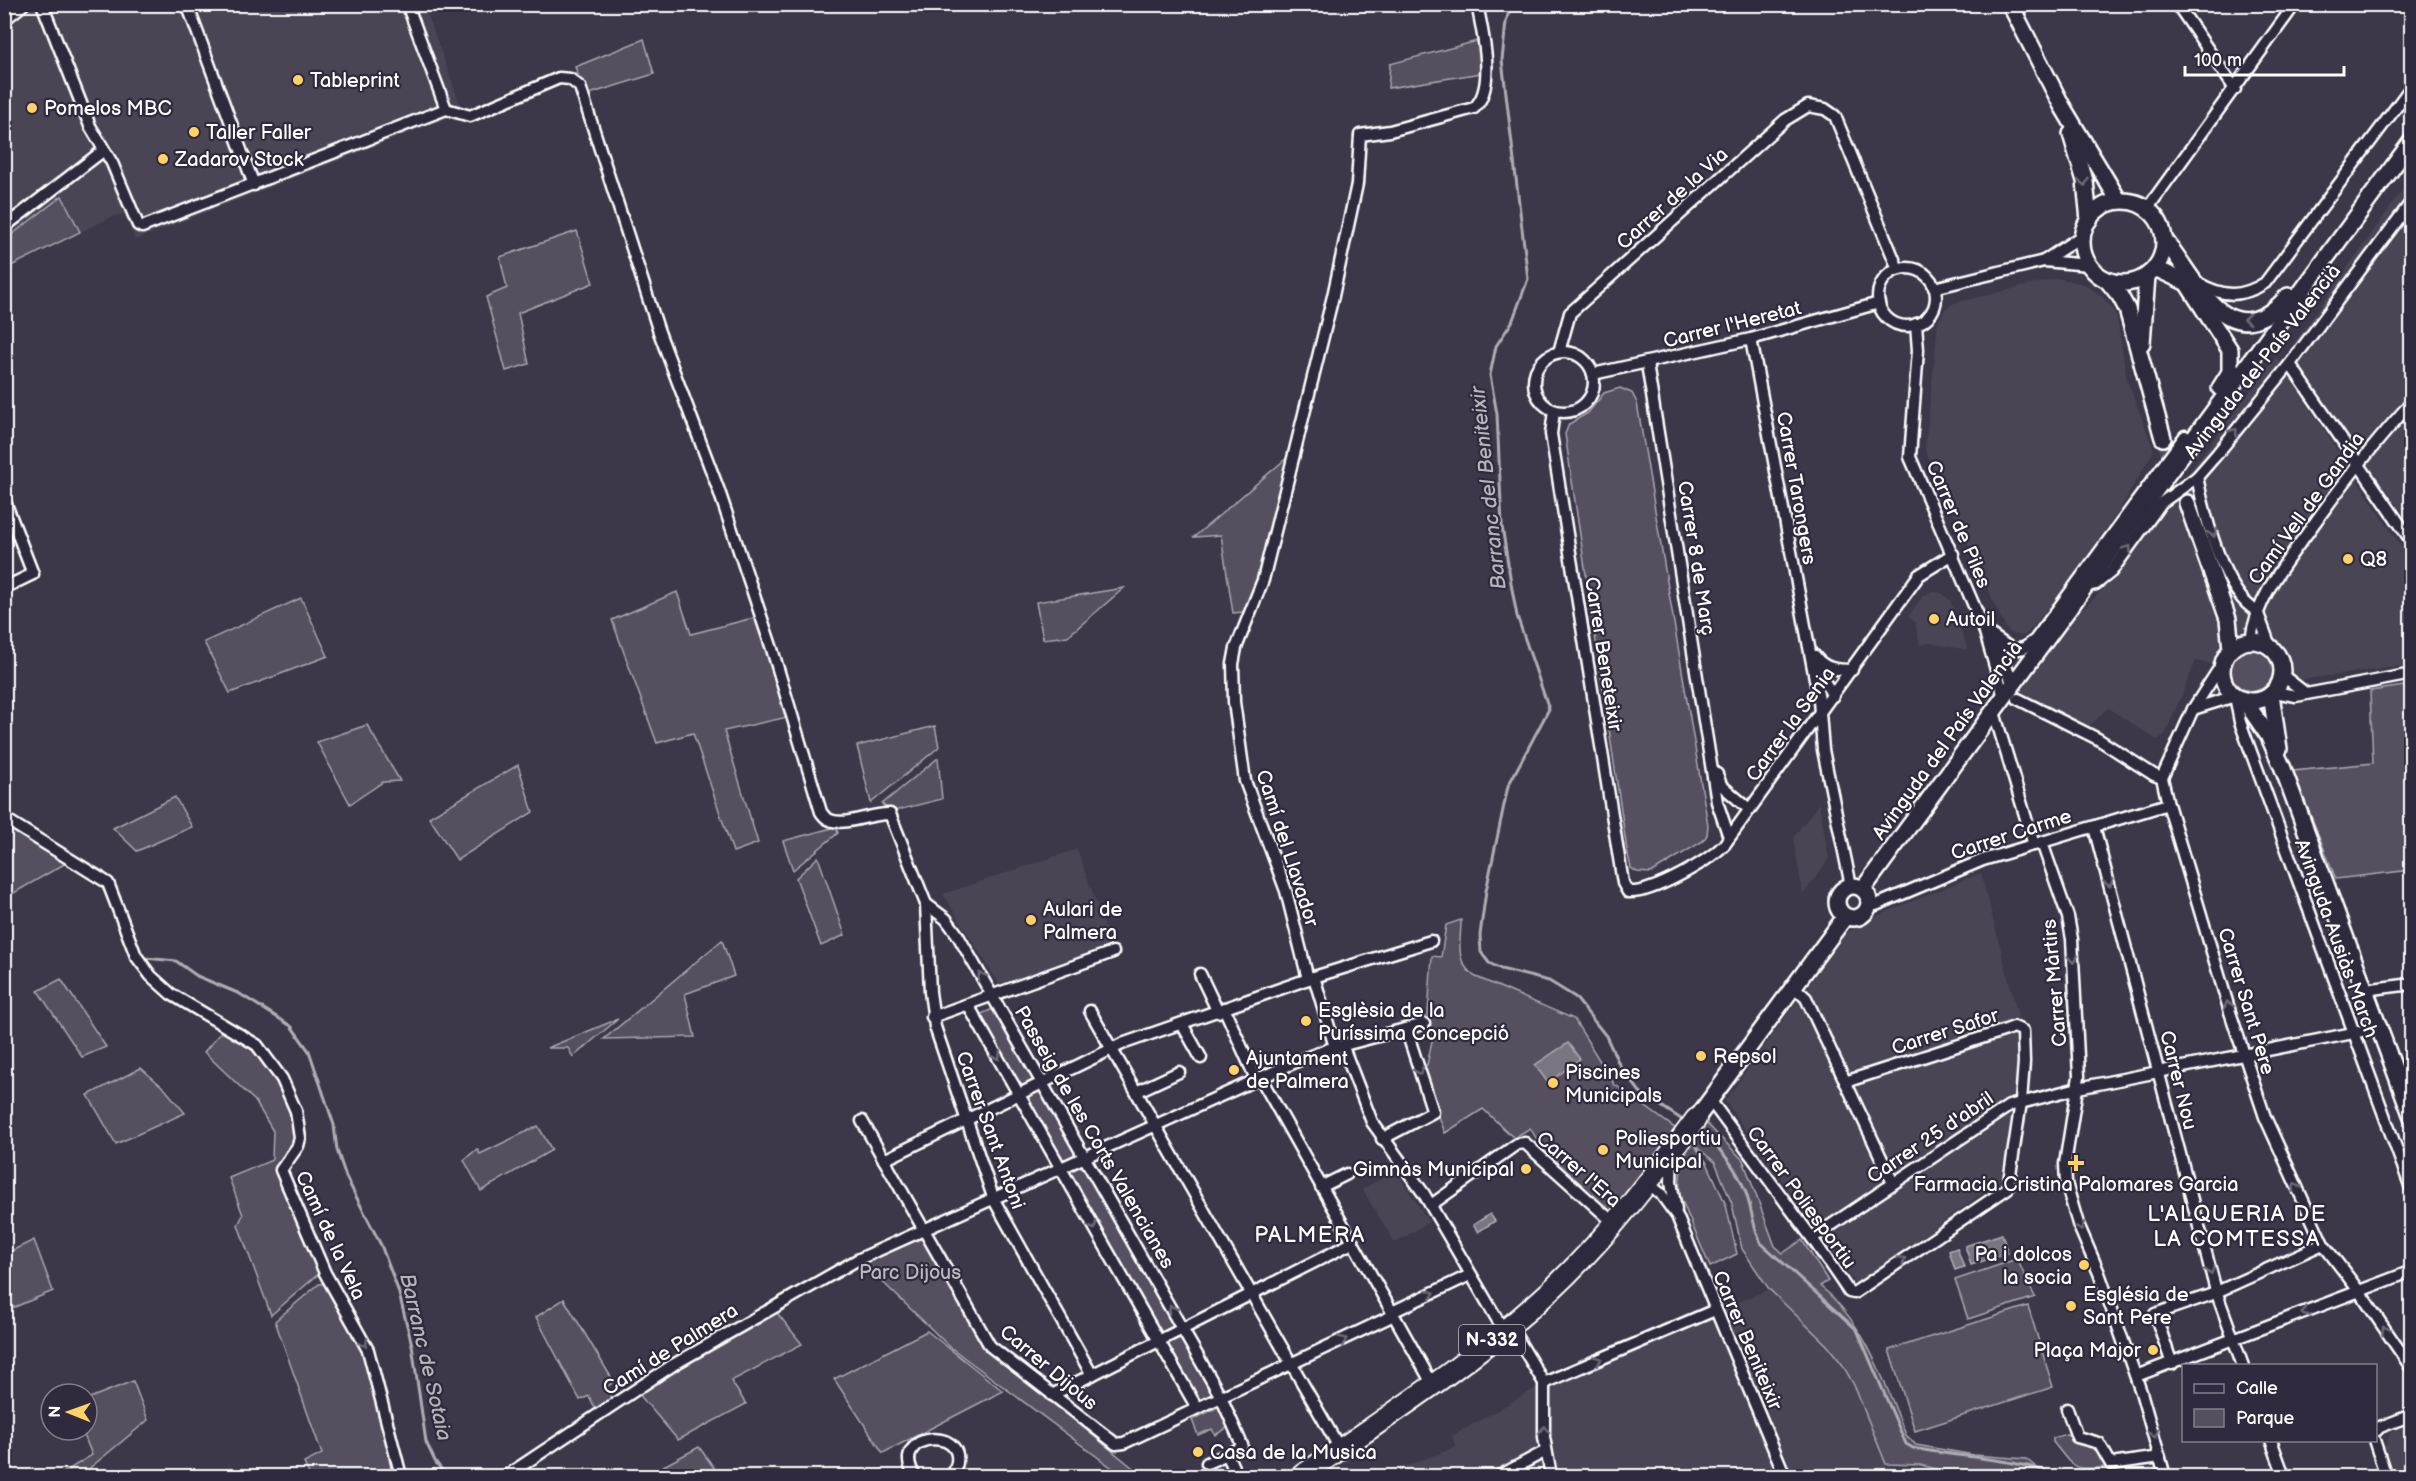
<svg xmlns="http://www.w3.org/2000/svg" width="2416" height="1481" viewBox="0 0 2416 1481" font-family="'Balsamiq Sans',sans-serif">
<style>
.built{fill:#494455}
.green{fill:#555060;stroke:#aaa8b0;stroke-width:1.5}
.water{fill:#797682;stroke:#afadb4;stroke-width:1.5}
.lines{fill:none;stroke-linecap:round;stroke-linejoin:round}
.stream{stroke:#afadb4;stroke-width:3}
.secondary-tunnel{stroke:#504b5b;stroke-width:15;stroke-dasharray:15 8;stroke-linecap:butt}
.street-casing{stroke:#fff;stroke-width:15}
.secondary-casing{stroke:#fff;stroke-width:20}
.highway-casing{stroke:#fff;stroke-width:24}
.street{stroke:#2f2a3d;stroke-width:10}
.secondary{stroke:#2f2a3d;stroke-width:15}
.highway{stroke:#2f2a3d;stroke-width:20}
.oneway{stroke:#6d6a77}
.poi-dot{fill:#ffd166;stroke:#2f2a3d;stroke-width:2}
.labels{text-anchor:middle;stroke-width:4.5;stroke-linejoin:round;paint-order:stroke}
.shield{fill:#2f2a3d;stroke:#c1bfc5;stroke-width:1.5}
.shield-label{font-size:18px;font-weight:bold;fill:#fff}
.poi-label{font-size:20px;fill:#fff;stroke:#2f2a3d;text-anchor:start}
.street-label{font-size:20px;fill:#fff;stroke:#2f2a3d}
.park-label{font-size:20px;fill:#bbb9bf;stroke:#2f2a3d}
.water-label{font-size:21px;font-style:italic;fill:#b5b4ba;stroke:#2f2a3d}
.quarter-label{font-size:22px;letter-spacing:1.5px;fill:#fff;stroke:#2f2a3d}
</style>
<rect width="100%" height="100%" fill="#3c3749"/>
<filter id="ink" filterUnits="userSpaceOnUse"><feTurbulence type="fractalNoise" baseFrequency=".0167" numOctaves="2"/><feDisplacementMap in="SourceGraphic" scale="12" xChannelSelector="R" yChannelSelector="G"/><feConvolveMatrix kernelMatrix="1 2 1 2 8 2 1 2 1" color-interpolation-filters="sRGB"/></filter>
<g filter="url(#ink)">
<g class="built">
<path d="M5,5h419l39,107 -328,128 -11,-26 -10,2 -109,52z"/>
<path d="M2411,178v346l-124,-171z"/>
<path d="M2058,278l26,6 18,12 11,13 4,9 10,62 27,70 -35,61 -61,85 -31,38 -6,2 -11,-3 -4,-4 -81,-179 13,-128 7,-13 9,-6z"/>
<path d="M2276,357l135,204v104l-111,15 -104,-19 -31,74 -8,5 -49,-32 -20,19 -51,-21 -18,-13 58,-78 30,-30 52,-73z"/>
<path d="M1932,591l10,2 8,7 18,50 -39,-7 -9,2 -5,-23 -7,-5 14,-20z"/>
<path d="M1819,803l10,56 -26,36 -10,-57z"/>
<path d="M1077,849l35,97 -113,38 -56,-90z"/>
<path d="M1981,873l37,142 -3,83 -12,80 -147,107 -131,-184 120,-167 17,-12z"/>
<path d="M1396,1171l33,51 -34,21 -33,-54z"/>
<path d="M1769,1289l58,56 15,19 12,21 33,81 28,10h-535l75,-29 -3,-11 84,-48z"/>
<path d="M2411,1424v52h-16l-11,-29 7,-15z"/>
</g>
<g class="green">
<path d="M644,39l10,35 -68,21 -11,-28z"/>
<path d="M1481,40v33l-93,15 2,-24z"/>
<path d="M62,196l18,36 -75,37v-29z"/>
<path d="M577,231l16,52 -75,30 11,51 -23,7 -20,-74 21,-9 -7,-31z"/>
<path d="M1620,388l12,5 5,10 71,422 -1,10 -4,6 -52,32 -14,-1 -6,-4 -4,-18 -62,-416 4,-10 19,-11 16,-20z"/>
<path d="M1289,456l-30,122 -16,34 -10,1 -12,-78 -27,2z"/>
<path d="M1124,588l-56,48 -25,3 -7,-37z"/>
<path d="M677,592l14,42 66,-17 31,100 -64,14 34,112 -25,9 -40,-119 -36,10 -45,-123z"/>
<path d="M301,598l27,58 -98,37 -26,-51z"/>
<circle cx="2252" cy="670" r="21"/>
<path d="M2411,685v185l-75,9 -43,-108 80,-8 -3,-72z"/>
<path d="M367,725l33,56 -17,1 -33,22 -33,-62z"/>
<path d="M935,726l4,21 -68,56 -14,-57z"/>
<path d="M938,758l4,41 -52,13 -8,-8z"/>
<path d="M518,765l15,47 -76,48 -28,-43z"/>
<path d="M175,797l17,30 -55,24 -24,-23z"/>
<path d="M9,824l59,38 -61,35 -2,-5v-66z"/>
<path d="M836,827l2,6 -45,37 -10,-29z"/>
<path d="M818,857l27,78 -24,11 -25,-68z"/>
<path d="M1461,920c0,24 -7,40 13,56l100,43 40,65 62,45 -64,83c-31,-22 -63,-50 -82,-84l-16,10 -31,-29 -38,24 -24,-66 6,-2 5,-24 -5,-14 5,-71 9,1 5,-32z"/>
<path d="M722,940l12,36 -49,18 10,43 -91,2z"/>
<path d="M61,979l45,68 -24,10 -44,-66z"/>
<path d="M995,1008l40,71 -15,8 -41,-72z"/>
<path d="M618,1019l-45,38 -5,-9h-21z"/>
<path d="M226,1026c27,23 86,79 68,119 -4,8 -13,15 -19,21l47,105 -51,44 -33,-90 5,-10 -14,-37 43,-18 1,-29 -18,-30 -51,-49z"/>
<path d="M141,1068l24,21 20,24 -69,31 -28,-49z"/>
<path d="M1042,1089l37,65 -17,9 -36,-65z"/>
<path d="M1705,1122l38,38 32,86 8,7 19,-13 26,41 -8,5c46,38 64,95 86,149l10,10 58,10 52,4 21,17h-84l-42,-11 -35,-1 -32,-79 -12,-21 -15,-19 -58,-56 -27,-40 -10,-45 -17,-42 -21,-17 13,18 19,42 11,49 -27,13 -30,-71c-3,-31 8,-50 25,-74z"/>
<path d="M538,1126l14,24 -71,41 -17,-31 13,-11 3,5z"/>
<path d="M1085,1164l90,161 -16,9 -91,-161z"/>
<path d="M922,1238l60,107 161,131h-20l-173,-129 -87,-84z"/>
<path d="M34,1240l19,51 -48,20v-57z"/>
<path d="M2017,1259l18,38 -67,22 -13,-39z"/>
<path d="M319,1284h8l36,61 11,34 18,96 -82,1 -6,-13 18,-9 -47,-133z"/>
<path d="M564,1299l50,83 -8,5 6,12 -16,11 -7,-14 -9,4 -44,-83z"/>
<path d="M2028,1306l25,81 -138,44 -26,-81z"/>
<path d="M774,1309l28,35 -71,37 15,23 -68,36 -41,-48z"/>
<path d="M927,1331l76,60 -120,62 -49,-74z"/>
<path d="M1181,1335l34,61 -17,8 -33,-61z"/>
<path d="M133,1381l15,39 -68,56h-22l34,-21 -10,-25h5v-31z"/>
<path d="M1220,1406l9,21 -14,8 -3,-6 -14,6 -6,-15z"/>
<path d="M2066,1434l31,12 9,21c-35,4 -32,1 -53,-25v-4z"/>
<path d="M699,1447l21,29h-75z"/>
</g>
<g class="water">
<path d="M1568,1043l12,16 -32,24 -13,-18z"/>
<path d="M1490,1214l5,7 -17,11 -5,-7z"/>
<path d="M2002,1234l6,19 -37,12 -6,-19z"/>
<path d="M1957,1248l7,19 -9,3 -6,-19z"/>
</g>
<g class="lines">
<g class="stream">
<path d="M1511,4l-5,18 -4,38 26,219 -16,43 -16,24 -6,29 7,39 5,112 10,63 5,27 32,93 -41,77 -22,105 -6,44 1,17 8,11 12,6 48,12 26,16 31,39 13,28 21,28 44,29"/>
<path d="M4,811l7,6"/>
<path d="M70,853l33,19 6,7"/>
<path d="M140,954l5,4 31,3 21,15 43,18 51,32 18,25 25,74 3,25 9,27 35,68 17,45 14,55 14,97 9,19 11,15"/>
<path d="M1697,1130c22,16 40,38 49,63 6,17 7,34 15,50l96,87 49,114 7,4c50,10 100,10 148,28"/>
</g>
<path class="secondary-tunnel" d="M2163,438l24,65"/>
<defs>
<g id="street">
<path d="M42,4l48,122 22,37 26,62 4,2 304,-118"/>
<path d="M187,4l67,181"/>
<path d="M407,4l39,105"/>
<path d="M2177,4l58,85"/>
<path d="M4,20l20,-16"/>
<path d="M446,109l24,7 89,-38 11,1 10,8 79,245 60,159 53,158 49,163c13,22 48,0 69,2l36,90 4,88 5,35 59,173 98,175"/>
<path d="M2147,209l148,-205"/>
<path d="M4,227l100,-77"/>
<path d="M2044,261l39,-26"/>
<circle cx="1907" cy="297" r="29"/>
<path d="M2198,283c25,14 43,15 67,0l147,-197"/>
<path d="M1934,288l110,-27 45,4"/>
<path d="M1916,324l2,26 -8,107 74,172 20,68"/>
<path d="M1751,339l68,361 4,50 28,136"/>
<circle cx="1564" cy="382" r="30"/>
<path d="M1559,352l11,-39 215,-193 23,-14 17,3 10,7 63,153"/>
<path d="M1647,364l70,438 12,35"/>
<path d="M2290,364l122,178"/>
<path d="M1593,374l158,-35 128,-36"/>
<path d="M1554,411l-3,23 72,449 5,9c24,2 79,-30 96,-47l195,-270 34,-21"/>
<path d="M2197,477c7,35 27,118 60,134"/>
<path d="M4,499l29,75 -29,14"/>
<path d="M2085,586l11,-2 15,-12 50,-69 36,-26 20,-23 73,-90 122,-163"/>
<path d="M2257,611l13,35"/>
<path d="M1984,630l29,20 11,-2 11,-8 150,-204"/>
<path d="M1990,638l15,25 8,23"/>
<path d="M2251,640c5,-41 33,-75 57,-108 33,-46 66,-89 104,-130"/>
<path d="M1815,656c9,13 22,14 37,14"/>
<path d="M2222,664l-29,45 42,-13 5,26 172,469"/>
<path d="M1817,669l16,27"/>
<path d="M2282,675l22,17"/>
<path d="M2274,692l22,4 116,-22"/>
<path d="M2018,699l80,40 56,36 8,3"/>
<path d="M2193,709l-31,69 6,26 62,208 35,105 58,127 36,47 53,78"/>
<path d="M1994,712l40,133"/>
<path d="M1717,774l4,11 28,24"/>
<path d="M4,818l104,65 28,73 15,20 20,18 86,51 25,34 14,32 4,27 -2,8 -17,24 44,103 43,77 33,126"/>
<path d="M2094,827l122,464 27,75"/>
<path d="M2042,843l26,74 4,22 7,137 -14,88 1,19 12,41 21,49 42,119 24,84"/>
<path d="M926,904l20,15 11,15 264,463 21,48 -3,4 -32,14"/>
<path d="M1869,905h7l107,-45 185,-56"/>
<path d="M1200,974l18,38"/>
<path d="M1314,977l21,70"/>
<path d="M1308,979l-22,-88 -41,-110 -11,-79 -1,-38 3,-16 27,-68 70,-284 24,-112 3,-49 30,-4 84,-23c23,-21 8,-77 3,-104"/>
<path d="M1793,986l13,12 87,185"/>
<path d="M2364,990l48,-6"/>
<path d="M968,1005l229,403"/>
<path d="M1224,1008l32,71"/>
<path d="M1090,1011l250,438"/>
<path d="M932,1017l181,-65"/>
<path d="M1182,1024l19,34"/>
<path d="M1343,1047l29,75 52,72 80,137"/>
<path d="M1260,1077l173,308"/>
<path d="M1136,1092l43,-20"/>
<path d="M1710,1100l102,138 37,54 5,1 154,-105 13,-86 3,-40 -1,-31 -9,-4 -8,3 -161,52"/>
<path d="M862,1121l128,225 126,98 8,-1 270,-128"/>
<path d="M1382,1139l51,-27 -27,-83"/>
<path d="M1672,1154l-1,28 5,28"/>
<path d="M884,1160l238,-116 192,-67 117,-36"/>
<path d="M1648,1183l13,11 16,22 108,260"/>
<path d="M1321,1187l26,-13"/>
<path d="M1431,1205l86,-61 8,-1 90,81"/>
<path d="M1812,1238l197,-132 69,-18 300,-60"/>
<path d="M1392,1312l78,-37"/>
<path d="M1510,1326l34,57v54l7,39"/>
<path d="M2172,1364l-17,-50 55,-19 113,-51"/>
<path d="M2136,1376l276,-105"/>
<path d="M1544,1383l171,-73"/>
<path d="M1052,1395l300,-152"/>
<path d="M2067,1409l10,28 22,6 12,21 49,-7"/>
<path d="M2376,1431l4,-4 32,-12"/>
<path d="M2271,1440l13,36"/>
<path d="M2374,1440l12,36"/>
<path d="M1227,1454l10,22"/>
<path d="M506,1476l167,-111 184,-105 443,-200 29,-11 95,-25"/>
<path d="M915,1476c-30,-46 65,-52 37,0"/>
<path d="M1499,1476l47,-25"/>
</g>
<g id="secondary">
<path d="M2010,4l52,102 57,95"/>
<path d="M2071,134l14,47 4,39"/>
<circle cx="2123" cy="242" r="41"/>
<path d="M2164,239c33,41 65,123 124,57"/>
<path d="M2155,268l32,15 43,67v22l-10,16"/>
<path d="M2107,280l13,16 7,13 36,129"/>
<path d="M2142,343l5,-67"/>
<path d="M2187,503l41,116 3,30"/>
<circle cx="2252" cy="671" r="30"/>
<path d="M2271,694l8,55"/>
<path d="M2244,700l24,35 14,31 130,351"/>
<circle cx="1853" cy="902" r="16"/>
<path d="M1863,889l549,-748"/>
<path d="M1696,1119l149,-202"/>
</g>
<path id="highway" d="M1301,1476c84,-58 172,-114 248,-184 56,-52 102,-112 147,-173"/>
</defs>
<use href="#street" class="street-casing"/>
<use href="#secondary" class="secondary-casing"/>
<use href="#highway" class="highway-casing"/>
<use href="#street" class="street"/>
<use href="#secondary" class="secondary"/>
<use href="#highway" class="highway"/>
</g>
<defs><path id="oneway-chevron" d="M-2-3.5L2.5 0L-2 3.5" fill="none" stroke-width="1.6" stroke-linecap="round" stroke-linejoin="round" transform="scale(1.5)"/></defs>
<g class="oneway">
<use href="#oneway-chevron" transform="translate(2084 182) rotate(79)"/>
<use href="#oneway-chevron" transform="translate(2247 319) rotate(176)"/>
<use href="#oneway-chevron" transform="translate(2234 432) rotate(-51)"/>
<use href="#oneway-chevron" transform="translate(2213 533) rotate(70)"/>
<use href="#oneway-chevron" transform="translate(2128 549) rotate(-54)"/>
<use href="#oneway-chevron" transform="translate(2109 883) rotate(75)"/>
<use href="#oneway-chevron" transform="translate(2073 959) rotate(86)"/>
<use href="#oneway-chevron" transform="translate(981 976) rotate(-120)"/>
<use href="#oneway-chevron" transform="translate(2228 1005) rotate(-107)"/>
<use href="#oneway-chevron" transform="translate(997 1056) rotate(60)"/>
<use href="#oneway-chevron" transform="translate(1419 1071) rotate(72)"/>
<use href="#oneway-chevron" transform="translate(2296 1187) rotate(-114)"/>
<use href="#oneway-chevron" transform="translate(1093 1226) rotate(61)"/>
<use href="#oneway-chevron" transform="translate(2080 1227) rotate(69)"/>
<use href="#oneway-chevron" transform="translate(1902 1260) rotate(-34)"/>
<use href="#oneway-chevron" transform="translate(2210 1271) rotate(75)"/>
<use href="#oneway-chevron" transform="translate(1431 1294) rotate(-20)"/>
<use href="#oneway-chevron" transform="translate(1172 1309) rotate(-119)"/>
<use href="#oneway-chevron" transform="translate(2305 1312) rotate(158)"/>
<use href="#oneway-chevron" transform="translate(2385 1330) rotate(-124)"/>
<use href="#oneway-chevron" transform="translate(1343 1340) rotate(-25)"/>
<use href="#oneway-chevron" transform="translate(364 1343) rotate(62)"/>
<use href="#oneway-chevron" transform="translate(1598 1360) rotate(-23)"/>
<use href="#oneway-chevron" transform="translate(1544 1430) rotate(-93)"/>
<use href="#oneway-chevron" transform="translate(2154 1434) rotate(74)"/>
</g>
</g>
<g class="poi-dot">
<circle cx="298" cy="80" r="6"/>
<circle cx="32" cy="108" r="6"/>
<circle cx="194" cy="132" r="6"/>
<circle cx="163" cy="159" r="6"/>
<circle cx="2348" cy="559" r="6"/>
<circle cx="1934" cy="619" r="6"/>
<circle cx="1031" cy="920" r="6"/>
<circle cx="1306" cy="1021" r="6"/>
<circle cx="1701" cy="1056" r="6"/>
<circle cx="1234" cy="1070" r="6"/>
<circle cx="1553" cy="1083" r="6"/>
<circle cx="1603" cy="1150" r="6"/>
<path d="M2073 1154h6v6h6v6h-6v6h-6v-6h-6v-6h6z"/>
<circle cx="1526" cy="1169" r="6"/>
<circle cx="2084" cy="1265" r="6"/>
<circle cx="2071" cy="1306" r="6"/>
<circle cx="2153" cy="1350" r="6"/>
<circle cx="1198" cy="1452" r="6"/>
</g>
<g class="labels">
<rect class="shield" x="1459" y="1325" width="66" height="30" rx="4.5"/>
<g class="shield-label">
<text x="1492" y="1346">N-332</text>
</g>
<g class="poi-label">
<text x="310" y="87">Tableprint</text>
<text x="44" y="115">Pomelos MBC</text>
<text x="206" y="139">Taller Faller</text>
<text x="175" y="166">Zadarov Stock</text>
<text x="2360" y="566">Q8</text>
<text x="1946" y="626">Autoil</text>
<text x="1043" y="916">Aulari de<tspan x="1043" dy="23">Palmera</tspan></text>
<text x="1318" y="1017">Esglèsia de la<tspan x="1318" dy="23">Puríssima Concepció</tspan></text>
<text x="1713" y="1063">Repsol</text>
<text x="1246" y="1065">Ajuntament<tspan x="1246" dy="23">de Palmera</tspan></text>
<text x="1565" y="1079">Piscines<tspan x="1565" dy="23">Municipals</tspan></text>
<text x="1615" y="1145">Poliesportiu<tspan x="1615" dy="23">Municipal</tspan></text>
<text x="1514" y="1176" text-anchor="end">Gimnàs Municipal</text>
<text x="2076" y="1191" text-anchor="middle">Farmacia Cristina Palomares Garcia</text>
<text x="2072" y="1261" text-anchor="end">Pa i dolcos<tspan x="2072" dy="23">la socia</tspan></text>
<text x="2083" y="1301">Església de<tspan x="2083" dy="23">Sant Pere</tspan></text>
<text x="2141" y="1357" text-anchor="end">Plaça Major</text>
<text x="1210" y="1459">Casa de la Musica</text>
</g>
<g class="street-label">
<text transform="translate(1672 198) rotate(-42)" y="7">Carrer de la Via</text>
<text transform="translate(1732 324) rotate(-14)" y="7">Carrer l'Heretat</text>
<text transform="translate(2262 361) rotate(-52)" y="7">Avinguda del País Valencià</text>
<text transform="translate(1797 488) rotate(80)" y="7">Carrer Tarongers</text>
<text transform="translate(2306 508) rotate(-54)" y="7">Camí Vell de Gandia</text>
<text transform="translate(1959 524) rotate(67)" y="7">Carrer de Piles</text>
<text transform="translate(1697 558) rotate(81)" y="7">Carrer 8 de Març</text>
<text transform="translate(1604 654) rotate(81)" y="7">Carrer Beneteixir</text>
<text transform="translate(1790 724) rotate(-54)" y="7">Carrer la Senia</text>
<text transform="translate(1947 740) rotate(-54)" y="7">Avinguda del País Valencià</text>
<text transform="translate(2011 834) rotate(-18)" y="7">Carrer Carme</text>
<text transform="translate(1288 848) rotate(72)" y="7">Camí del Llavador</text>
<text transform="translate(2337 938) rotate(70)" y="7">Avinguda Ausiàs March</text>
<text transform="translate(2054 983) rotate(-95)" y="7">Carrer Màrtirs</text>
<text transform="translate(2247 1001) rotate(73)" y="7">Carrer Sant Pere</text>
<text transform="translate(1945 1031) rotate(-18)" y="7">Carrer Safor</text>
<text transform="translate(2179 1080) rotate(76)" y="7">Carrer Nou</text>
<text transform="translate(991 1130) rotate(70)" y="7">Carrer Sant Antoni</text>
<text transform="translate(1095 1137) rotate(60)" y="7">Passeig de les Corts Valencianes</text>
<text transform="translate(1930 1137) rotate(-34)" y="7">Carrer 25 d'abril</text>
<text transform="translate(1579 1169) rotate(41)" y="7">Carrer l'Era</text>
<text transform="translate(1802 1197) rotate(54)" y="7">Carrer Poliesportiu</text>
<text transform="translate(331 1235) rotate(65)" y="7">Camí de la Vela</text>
<text transform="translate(1748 1340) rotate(67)" y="7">Carrer Beniteixir</text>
<text transform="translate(670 1349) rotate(-32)" y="7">Camí de Palmera</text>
<text transform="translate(1049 1367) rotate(40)" y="7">Carrer Dijous</text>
</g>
<g class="park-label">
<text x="910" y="1279">Parc Dijous</text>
</g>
<g class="water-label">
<text transform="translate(1488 488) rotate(-96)" y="7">Barranc del Beniteixir</text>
<text transform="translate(426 1357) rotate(77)" y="7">Barranc de Sotaia</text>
</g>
<g class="quarter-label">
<text x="2237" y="1221">L'ALQUERIA DE<tspan x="2237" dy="25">LA COMTESSA</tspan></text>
<text x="1310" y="1242">PALMERA</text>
</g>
</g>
<rect width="2416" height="1481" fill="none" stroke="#2f2a3d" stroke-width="24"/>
<rect x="12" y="12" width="2392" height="1457" fill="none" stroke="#fff" stroke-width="2" filter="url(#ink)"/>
<rect x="2182" y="1364" width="195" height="78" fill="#2f2a3d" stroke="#827f8b" stroke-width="1.5"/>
<rect x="2194" y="1384" width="30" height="9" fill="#2f2a3d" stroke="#827f8b" stroke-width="1.5"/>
<text x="2236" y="1394" font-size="18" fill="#ffffff">Calle</text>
<rect x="2194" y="1409" width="30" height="18" fill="#555060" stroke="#827f8b" stroke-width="1.5"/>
<text x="2236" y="1424" font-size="18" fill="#ffffff">Parque</text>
<g transform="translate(69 1412) rotate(271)"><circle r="28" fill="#2f2a3d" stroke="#827f8b" stroke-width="1.5"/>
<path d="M0-4.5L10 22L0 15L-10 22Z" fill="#ffd166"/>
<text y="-9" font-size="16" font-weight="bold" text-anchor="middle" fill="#ffffff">N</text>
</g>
<path d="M2185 66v9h159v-9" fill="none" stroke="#ffffff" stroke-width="3"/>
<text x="2194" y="66" font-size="18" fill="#ffffff" stroke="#2f2a3d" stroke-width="4.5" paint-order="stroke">100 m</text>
</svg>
